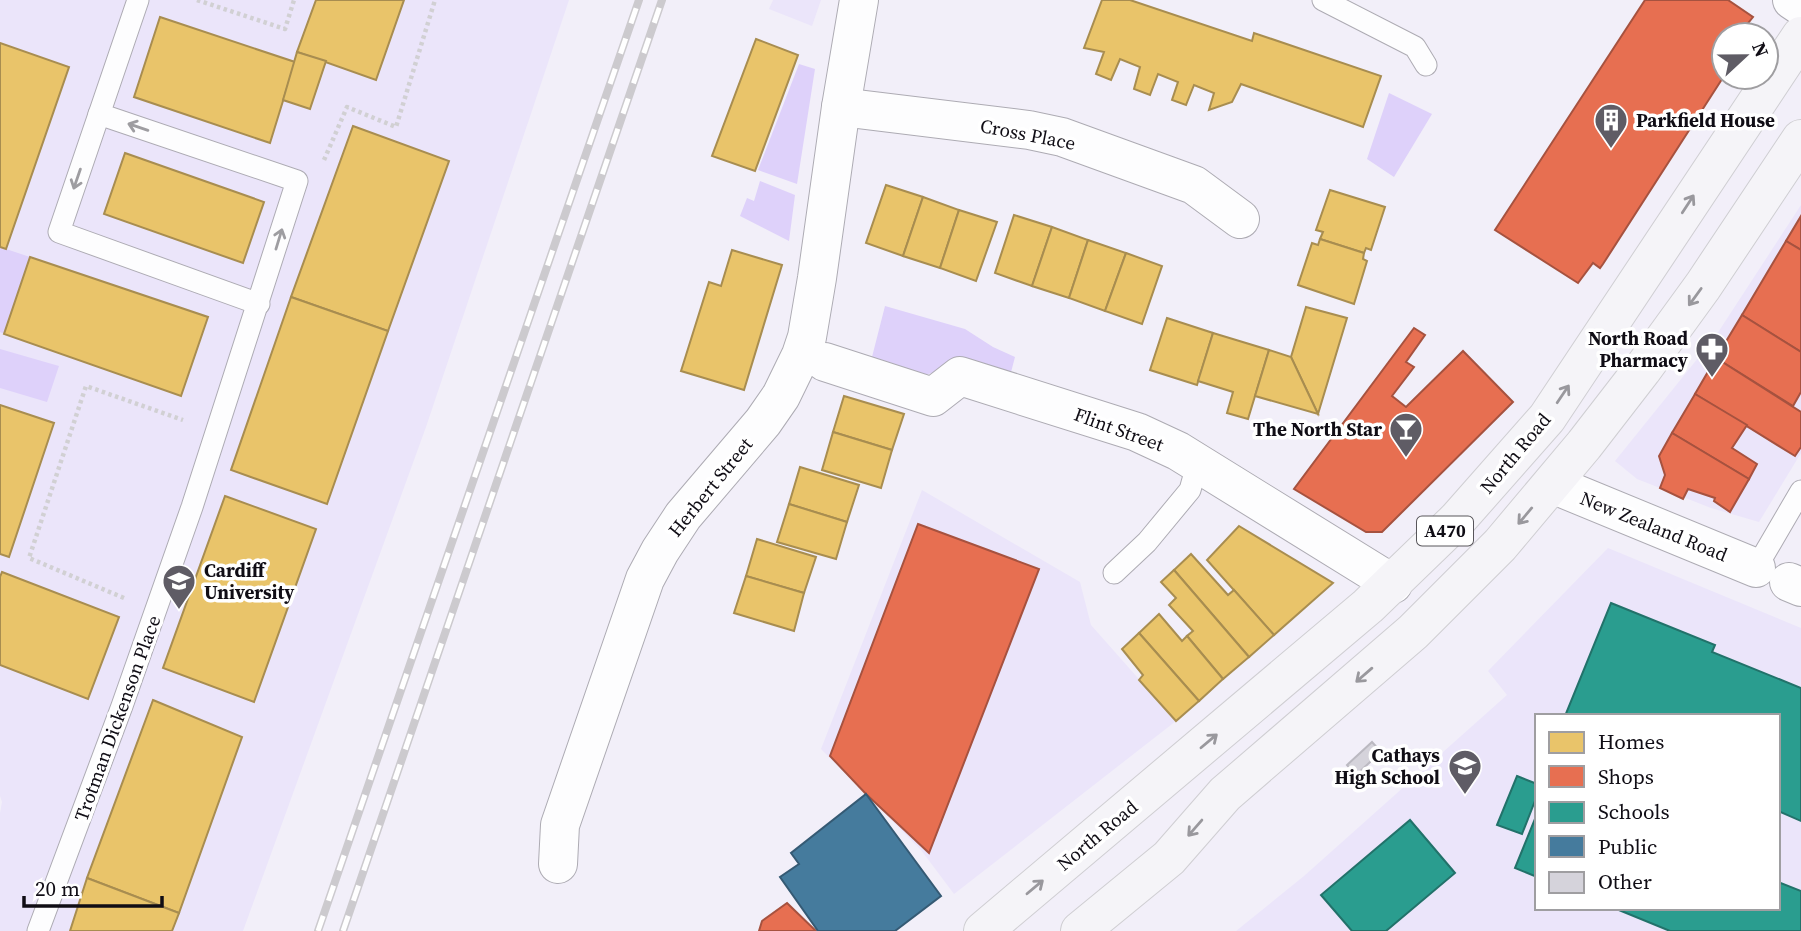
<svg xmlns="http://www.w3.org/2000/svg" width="1801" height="931" viewBox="0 0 1801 931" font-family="'Source Serif 4',serif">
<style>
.built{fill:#ebe5fa;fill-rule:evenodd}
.green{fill:#ded1fa}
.homes{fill:#e9c46a;stroke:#a88d50;stroke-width:2}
.shops{fill:#e76f51;stroke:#a6523f;stroke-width:2}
.schools{fill:#2a9d8f;stroke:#22726a;stroke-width:2}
.public{fill:#457b9d;stroke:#355a74;stroke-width:2}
.building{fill:#d5d3db;stroke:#bbb9c1;stroke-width:2}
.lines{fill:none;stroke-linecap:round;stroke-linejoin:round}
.lane-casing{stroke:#adabb3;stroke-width:23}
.street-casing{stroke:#adabb3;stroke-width:40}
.primary-casing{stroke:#cfced2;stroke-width:40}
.path{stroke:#d1d0d3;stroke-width:4.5;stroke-dasharray:3.5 3.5;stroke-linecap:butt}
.lane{stroke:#fdfdfe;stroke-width:21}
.street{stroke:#fdfdfe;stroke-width:38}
.primary{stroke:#f5f4f8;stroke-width:38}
.rail-casing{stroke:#cccace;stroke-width:8}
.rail{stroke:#fff;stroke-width:5;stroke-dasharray:16;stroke-linecap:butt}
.oneway{stroke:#9e9da1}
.oneway2{stroke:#99989d}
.labels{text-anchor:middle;stroke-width:7;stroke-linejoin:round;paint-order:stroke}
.shield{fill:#fff;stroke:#58565b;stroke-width:2}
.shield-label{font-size:18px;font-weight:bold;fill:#100d15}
.poi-label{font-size:19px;font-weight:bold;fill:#100d15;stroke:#fff;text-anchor:end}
.street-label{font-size:19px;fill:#100d15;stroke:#fff}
</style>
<rect width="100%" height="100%" fill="#f2eff9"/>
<g class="built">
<path d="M0,0h569l-143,427 -183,504h-243v-118l2,-11 -2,-6z"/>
<path d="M773,0h48l-9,26 -43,-17z"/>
<path d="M1801,205v248l-42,69 -48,-14 -74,-29 -22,-18 100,-124z"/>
<path d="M922,490l158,92 11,43 85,96 -222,173 -33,-44 -100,-101z"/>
<path d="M1608,548l193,80v303h-565l68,-55 203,-181 -19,-24zM1537,716h241v192h-241z"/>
</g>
<g class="green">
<path d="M799,64l16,5 -18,115 -39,-14z"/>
<path d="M1389,93l43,21 -38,63 -27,-18z"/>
<path d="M760,181l35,14 -6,46 -49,-25 7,-18 7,3z"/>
<path d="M0,247l30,10 -26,77 -4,-2z"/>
<path d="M885,306l80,23 28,18 22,10 -5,19 -72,-5 -16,5 -50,-19z"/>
<path d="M0,349l59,17 -12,36 -47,-14z"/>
</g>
<g class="homes">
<path d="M316,0h88l-28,80 -79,-28z"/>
<path d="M1102,0h28l122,41 2,-8 127,43 -18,51 -122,-43 -9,18 -23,8 5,-17 -20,-8 -8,20 -14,-5 6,-18 -20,-8 -8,21 -16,-6 6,-22 -20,-8 -9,21 -15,-6 8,-22 -20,-4z"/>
<path d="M160,17l135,45 -25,81 -136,-46z"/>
<path d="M756,39l42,16 -43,116 -43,-15z"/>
<path d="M0,43l69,24 -63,182 -6,-2z"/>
<path d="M297,52l29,9 -16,48 -27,-9z"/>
<path d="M353,126l96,35 -61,170 -97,-34z"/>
<path d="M125,153l139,49 -21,61 -139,-49z"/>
<path d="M886,185l37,12 -20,59 -37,-13z"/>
<path d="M1330,190l55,17 -14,43 -5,-2 -2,5 -44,-14 3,-7 -7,-2z"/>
<path d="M923,197l36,13 -19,58 -37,-12z"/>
<path d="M959,210l38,12 -21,59 -36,-13z"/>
<path d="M1014,215l38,12 -20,59 -37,-13z"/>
<path d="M1052,227l36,13 -19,58 -37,-12z"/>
<path d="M1320,239l44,14 -1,6 4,2 -13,43 -56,-19 14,-42 6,2z"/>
<path d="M1088,240l38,13 -21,58 -36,-13z"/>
<path d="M732,250l50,15 -38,125 -63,-19 28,-89 12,4z"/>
<path d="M1126,253l36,13 -20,58 -37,-13z"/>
<path d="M30,257l178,60 -27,79 -177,-62z"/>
<path d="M291,297l97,34 -61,173 -96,-34z"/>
<path d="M1306,307l41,11 -29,96 -27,-57z"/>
<path d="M1167,318l46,15 -16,52 -47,-15z"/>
<path d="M1213,333l56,17 -21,69 -21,-6 6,-21 -35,-11z"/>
<path d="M1269,350l22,7 27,57 -63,-18z"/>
<path d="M844,396l60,18 -12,36 -59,-18z"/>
<path d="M0,405l54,18 -45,134 -9,-3z"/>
<path d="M833,432l59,18 -11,38 -59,-18z"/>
<path d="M800,467l59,18 -12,37 -58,-18z"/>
<path d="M225,496l91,33 -62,173 -91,-34z"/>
<path d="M789,504l58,18 -11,37 -59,-17z"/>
<path d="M1239,526l94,57 -59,52 -67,-75z"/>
<path d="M757,539l59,18 -12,36 -58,-17z"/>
<path d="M1191,554l37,41 6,-5 40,45 -25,22 -75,-87z"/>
<path d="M1174,570l75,87 -26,22 -36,-43 6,-5 -24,-26 7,-7 -15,-16z"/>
<path d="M2,572l117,45 -31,82 -88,-34v-88z"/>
<path d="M746,576l58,17 -10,38 -60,-18z"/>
<path d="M1159,614l23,27 5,-5 36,43 -24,22 -60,-68z"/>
<path d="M1139,633l60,68 -23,20 -37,-41 4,-5 -21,-26z"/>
<path d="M153,700l89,37 -63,176 -92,-35z"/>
<path d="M87,878l92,35 -7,18h-102z"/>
</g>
<g class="shops">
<path d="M1645,0h83l25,17 -12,15 3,3h-20v41l-121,188 -3,4 -7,-5 -15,20 -83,-53z"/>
<path d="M1801,216v34l-15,-9z"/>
<path d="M1786,241l15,9v102l-59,-37z"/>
<path d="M1742,315l59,37v40l-8,14 -77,-48z"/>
<path d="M1414,328l11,7 -19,27 8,5 -22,29 14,11 57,-56 50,51 -131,130h-16l-72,-43z"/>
<path d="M1716,358l85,54v35l-6,9 -100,-62z"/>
<path d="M1695,394l52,31 -15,23 25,16 -8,15 -77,-46z"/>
<path d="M1672,433l77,46 -19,33 -16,-11 1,-3 -27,-9 -5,10 -23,-11 5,-13 -6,-19z"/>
<path d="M918,524l121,45 -110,284 -63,-59 -36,-38z"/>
<path d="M787,903l29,28h-57l3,-10z"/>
</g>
<g class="schools">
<path d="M1611,603l104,42 -3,7 89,36v133l-23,-10v-95h-213z"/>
<path d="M1517,776l20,8v18l-2,-1 -13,33 -25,-9z"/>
<path d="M1537,814v63l-22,-9z"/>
<path d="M1410,820l45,53 -69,58h-34l-31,-36z"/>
<path d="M1778,882l23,9v40h-131l-56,-23h164z"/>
</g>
<path class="public" d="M866,794l75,102 -46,35h-77l-38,-54 19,-13 -8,-11z"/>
<path class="building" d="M1372,742l9,10 -25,23 -9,-10z"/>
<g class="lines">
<defs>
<g id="lane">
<path d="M138,0l-79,232 200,72"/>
<path d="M1323,0l92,47 11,18"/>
<path d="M1756,568l45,-77"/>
<path d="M1114,573l33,-31 43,-52 7,-25"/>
<path d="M38,931l84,-225 70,-199 105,-326 -198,-67"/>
</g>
<g id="street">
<path d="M1792,0l9,6"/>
<path d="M841,107l188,23 33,7 132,48 46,34"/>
<path d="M825,362l108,35 27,-21 177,56 41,19 215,133"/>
<path d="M1552,484l204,84"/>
<path d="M1789,582l12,5"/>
<path d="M558,864l2,-39 85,-246 15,-28 23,-35 80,-94 18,-26 20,-41 6,-18 10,-59 24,-171 18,-107"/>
</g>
<g id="primary">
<path d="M983,931l385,-325 89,-86 90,-102 254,-382"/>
<path d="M1080,931l89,-73 56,-64 188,-162 87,-87 84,-100 58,-75 61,-84 98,-147"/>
</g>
</defs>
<use href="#lane" class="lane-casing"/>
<use href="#street" class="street-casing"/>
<use href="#primary" class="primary-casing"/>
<g class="path">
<path d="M197,0l88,29 9,-29"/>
<path d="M324,160l23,-53 49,20 39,-127"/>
<path d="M124,598l-95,-40 57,-172 97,34"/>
</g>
<use href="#lane" class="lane"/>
<use href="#street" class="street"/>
<use href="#primary" class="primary"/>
<defs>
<g id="rail">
<path d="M318,931l321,-931"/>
<path d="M343,931l319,-931"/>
</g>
</defs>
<use href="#rail" class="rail-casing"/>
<use href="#rail" class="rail"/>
</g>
<defs><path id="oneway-shaft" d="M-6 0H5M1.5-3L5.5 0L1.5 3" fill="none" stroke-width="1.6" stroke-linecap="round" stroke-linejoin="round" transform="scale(1.75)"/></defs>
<g class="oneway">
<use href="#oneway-shaft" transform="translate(138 127) rotate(-161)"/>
<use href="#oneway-shaft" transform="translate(77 179) rotate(109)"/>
<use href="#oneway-shaft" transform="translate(279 239) rotate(-73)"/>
</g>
<g class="oneway2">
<use href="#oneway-shaft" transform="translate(1688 204) rotate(-57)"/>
<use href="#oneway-shaft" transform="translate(1695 297) rotate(126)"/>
<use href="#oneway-shaft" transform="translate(1563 394) rotate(-56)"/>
<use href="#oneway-shaft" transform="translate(1525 516) rotate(130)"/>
<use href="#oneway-shaft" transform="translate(1364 675) rotate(139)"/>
<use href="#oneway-shaft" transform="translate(1209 741) rotate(-40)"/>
<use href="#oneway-shaft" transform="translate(1195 828) rotate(131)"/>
<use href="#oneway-shaft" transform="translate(1035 887) rotate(-40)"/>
</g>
<defs>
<symbol id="building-pin" viewBox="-11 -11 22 30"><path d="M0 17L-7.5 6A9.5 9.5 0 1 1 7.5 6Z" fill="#5f5c65" stroke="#fff"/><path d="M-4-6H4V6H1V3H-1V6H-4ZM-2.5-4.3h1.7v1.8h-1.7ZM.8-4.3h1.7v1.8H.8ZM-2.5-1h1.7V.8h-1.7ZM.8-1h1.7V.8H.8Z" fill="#fff"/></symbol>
<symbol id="pharmacy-pin" viewBox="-11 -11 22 30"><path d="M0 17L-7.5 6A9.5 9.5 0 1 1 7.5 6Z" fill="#5f5c65" stroke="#fff"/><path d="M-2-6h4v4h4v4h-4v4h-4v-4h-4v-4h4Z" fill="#fff"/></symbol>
<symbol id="bar-pin" viewBox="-11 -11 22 30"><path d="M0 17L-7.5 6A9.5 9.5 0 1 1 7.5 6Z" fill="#5f5c65" stroke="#fff"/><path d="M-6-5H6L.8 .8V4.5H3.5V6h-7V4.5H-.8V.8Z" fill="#fff"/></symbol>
<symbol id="university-pin" viewBox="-11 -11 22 30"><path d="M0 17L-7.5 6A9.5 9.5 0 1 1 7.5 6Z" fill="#5f5c65" stroke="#fff"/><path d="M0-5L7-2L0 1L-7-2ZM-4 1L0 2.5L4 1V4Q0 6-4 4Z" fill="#fff"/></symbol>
<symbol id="school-pin" viewBox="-11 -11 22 30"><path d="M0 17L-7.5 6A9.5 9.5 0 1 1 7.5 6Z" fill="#5f5c65" stroke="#fff"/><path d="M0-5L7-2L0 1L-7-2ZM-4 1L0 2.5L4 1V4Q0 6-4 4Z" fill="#fff"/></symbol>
</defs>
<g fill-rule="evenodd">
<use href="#building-pin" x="1592" y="101" width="38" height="52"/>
<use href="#pharmacy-pin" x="1693" y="330" width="38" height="52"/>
<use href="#bar-pin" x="1387" y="410" width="38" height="52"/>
<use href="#university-pin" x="160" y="562" width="38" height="52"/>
<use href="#school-pin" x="1446" y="747" width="38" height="52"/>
</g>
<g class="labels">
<rect class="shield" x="1417" y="516.5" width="56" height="29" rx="5"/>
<g class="shield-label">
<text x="1445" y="537">A470</text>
</g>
<g class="poi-label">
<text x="1636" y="127" text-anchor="start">Parkfield House</text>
<text x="1688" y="345">North Road<tspan x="1688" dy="22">Pharmacy</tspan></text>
<text x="1382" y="436">The North Star</text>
<text x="204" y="577" text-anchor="start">Cardiff<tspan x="204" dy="22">University</tspan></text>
<text x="1440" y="762">Cathays<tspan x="1440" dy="22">High School</tspan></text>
</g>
<g class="street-label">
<text transform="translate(1028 134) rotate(11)" y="7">Cross Place</text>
<text transform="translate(1119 429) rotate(20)" y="7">Flint Street</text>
<text transform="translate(1515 453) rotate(-50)" y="7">North Road</text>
<text transform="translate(710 487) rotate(-51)" y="7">Herbert Street</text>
<text transform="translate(1654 526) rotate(22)" y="7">New Zealand Road</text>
<text transform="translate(117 718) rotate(-70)" y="7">Trotman Dickenson Place</text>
<text transform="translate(1097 835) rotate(-40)" y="7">North Road</text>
</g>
</g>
<rect x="1535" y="714" width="245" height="196" fill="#ffffff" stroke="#9f9ea1" stroke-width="2"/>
<rect x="1549" y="732" width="35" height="21" fill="#e9c46a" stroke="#9f9ea1" stroke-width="2"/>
<text x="1598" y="749" font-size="21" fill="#100d15">Homes</text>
<rect x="1549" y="766" width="35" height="21" fill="#e76f51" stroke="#9f9ea1" stroke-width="2"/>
<text x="1598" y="784" font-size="21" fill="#100d15">Shops</text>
<rect x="1549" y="802" width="35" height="21" fill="#2a9d8f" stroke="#9f9ea1" stroke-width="2"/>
<text x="1598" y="819" font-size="21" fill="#100d15">Schools</text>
<rect x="1549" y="836" width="35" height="21" fill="#457b9d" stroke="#9f9ea1" stroke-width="2"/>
<text x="1598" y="854" font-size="21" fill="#100d15">Public</text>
<rect x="1549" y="872" width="35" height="21" fill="#d5d3db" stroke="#9f9ea1" stroke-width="2"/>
<text x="1598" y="889" font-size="21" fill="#100d15">Other</text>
<g transform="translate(1745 56) rotate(68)"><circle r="33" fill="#ffffff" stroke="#9f9ea1" stroke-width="2"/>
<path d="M0-5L12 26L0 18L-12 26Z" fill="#5f5c65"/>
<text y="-10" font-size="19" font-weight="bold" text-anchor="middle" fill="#100d15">N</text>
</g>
<path d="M24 896v10h138v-10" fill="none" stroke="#100d15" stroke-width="3.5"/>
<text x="35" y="896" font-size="21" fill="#100d15" stroke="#ffffff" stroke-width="5" paint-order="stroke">20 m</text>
</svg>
